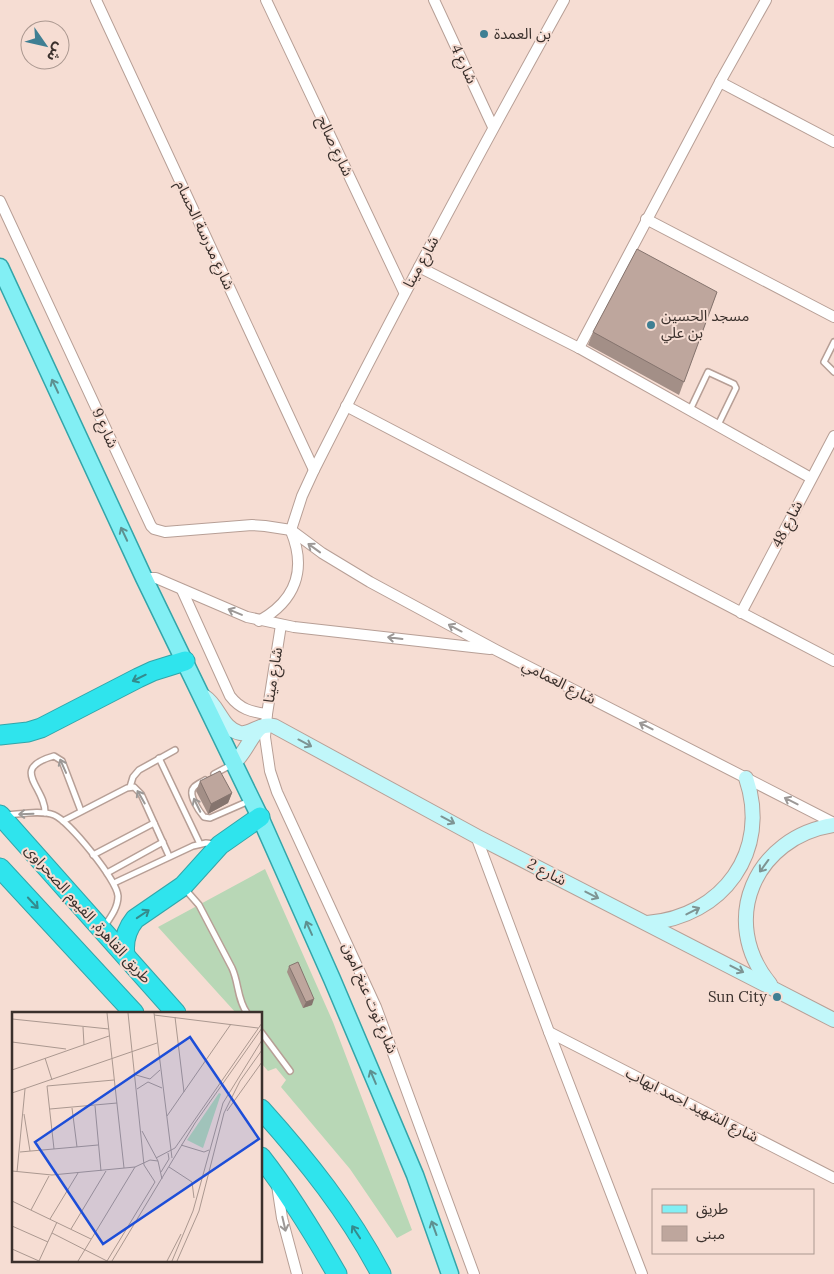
<svg xmlns="http://www.w3.org/2000/svg" width="834" height="1274" viewBox="0 0 834 1274" font-family="Lora,'Noto Sans Arabic',serif">
<style>
.pitch{fill:#b8d7b6}
.lines{fill:none;stroke-linecap:round;stroke-linejoin:round}
.lane-casing{stroke:#b79f96;stroke-width:8}
.street-casing{stroke:#b79f96;stroke-width:12}
.secondary-casing{stroke:#b79f96;stroke-width:16}
.primary-casing{stroke:#33a5a9;stroke-width:19}
.highway-casing{stroke:#33a5a9;stroke-width:21}
.lane{stroke:#fff;stroke-width:5}
.street{stroke:#fff;stroke-width:10}
.secondary{stroke:#c1f7fa;stroke-width:14}
.primary{stroke:#82eff4;stroke-width:16}
.highway{stroke:#2fe4ed;stroke-width:19}
.wall{fill:#a38f87}
.shaded-wall{fill:#85746e}
.building{fill:#bea69d;stroke:#85746e}
.oneway{stroke:#5e9090}
.oneway2{stroke:#9c9896}
.oneway3{stroke:#348a8c}
.oneway4{stroke:#7e9493}
.poi-dot{fill:#3f7f93;stroke:#f6ddd3;stroke-width:2}
.labels{text-anchor:middle;stroke-width:4;stroke-linejoin:round;paint-order:stroke}
.poi-label{font-size:15px;fill:#3a302c;stroke:#f6ddd3;text-anchor:start}
.street-label{font-size:15px;fill:#3a302c;stroke:#f6ddd3}
.inset-road{fill:none;stroke:#ab9890;stroke-width:1}
.view{fill:#1d4ed8;fill-opacity:0.15;stroke:#1d4ed8;stroke-width:2.5}
.inset-edge{fill:none;stroke:#3a302c;stroke-width:2.5}
</style>
<rect width="100%" height="100%" fill="#f6ddd3"/>
<path class="pitch" d="M265,869l68,153 79,208 -15,8 -47,-69 -69,-82 5,-7 -10,-12 -8,3 -7,-8v-50h-25l-78,-86z"/>
<g class="lines">
<defs>
<g id="lane">
<path d="M834,342l-10,20 10,10"/>
<path d="M690,410l18,-38 26,12 2,4 -18,37"/>
<path d="M159,758l41,86"/>
<path d="M214,774l17,-9"/>
<path d="M205,780c-3,2 -8,4 -11,7 -7,7 5,24 10,30l6,1 39,-17"/>
<path d="M130,787l3,-10 6,-7 36,-20"/>
<path d="M45,813c1,-26 -37,-44 9,-57l8,5 19,50"/>
<path d="M8,815c13,-1 33,-5 46,0 15,6 63,65 64,81 0,12 -8,22 -14,31"/>
<path d="M63,821l64,-33 7,-1 7,7 28,62"/>
<path d="M93,855l61,-32"/>
<path d="M107,873l56,-31"/>
<path d="M114,883l79,-37 13,-3 9,1"/>
<path d="M185,889l14,16 33,63c7,15 5,31 15,45"/>
<path d="M261,1032l29,39"/>
</g>
<g id="street">
<path d="M96,0l218,470"/>
<path d="M266,0l138,292"/>
<path d="M434,0l59,127"/>
<path d="M720,82l114,60"/>
<path d="M0,201l151,325 3,3 11,3 87,-7 13,1 26,4 31,23 48,29 126,68 338,173"/>
<path d="M646,219l188,98"/>
<path d="M419,267l160,81 232,130"/>
<path d="M579,348l141,-266 46,-82"/>
<path d="M346,406l488,255"/>
<path d="M291,530l11,-34 12,-26c80,-159 164,-315 250,-470"/>
<path d="M144,578h12l91,39 47,10 196,22"/>
<path d="M182,590l48,106c10,13 21,16 37,18"/>
<path d="M741,613l93,-177"/>
<path d="M259,621c36,-20 48,-51 32,-90"/>
<path d="M281,625l-14,89 -2,23 5,34 7,21 99,215 98,267"/>
<path d="M476,836l73,196 93,242"/>
<path d="M549,1032l285,146"/>
<path d="M277,1185l5,33 15,56"/>
</g>
<g id="secondary">
<path d="M205,697c14,9 17,32 35,36 10,2 19,-10 34,-7l202,110 358,184"/>
<path d="M234,763c12,-11 16,-26 27,-36"/>
<path d="M647,923c76,-6 124,-72 99,-145"/>
<path d="M770,984c-52,-63 -15,-147 64,-159"/>
</g>
<path id="primary" d="M0,267l144,311 116,239 72,162 83,196 35,99"/>
<g id="highway">
<path d="M0,735l28,-3 13,-4 97,-50 15,-7 32,-10"/>
<path d="M0,815l176,198"/>
<path d="M0,868l134,145"/>
<path d="M125,955c-2,-14 1,-25 10,-36l48,-33 37,-41 40,-28"/>
<path d="M261,1109c46,51 88,104 120,165"/>
<path d="M261,1157c29,37 53,77 76,117"/>
</g>
</defs>
<use href="#lane" class="lane-casing"/>
<use href="#street" class="street-casing"/>
<use href="#secondary" class="secondary-casing"/>
<use href="#primary" class="primary-casing"/>
<use href="#highway" class="highway-casing"/>
<use href="#lane" class="lane"/>
<use href="#street" class="street"/>
<use href="#secondary" class="secondary"/>
<use href="#primary" class="primary"/>
<use href="#highway" class="highway"/>
</g>
<g class="wall">
<path d="M717,292l-38,103 -91,-50 5,-13z"/>
<path d="M200,781l32,12 -4,10 -20,11 -12,-23z"/>
<path d="M289,966l23,39 -9,3 -16,-36z"/>
</g>
<g class="shaded-wall">
<path d="M232,793l-4,10 -20,11 3,-10z"/>
<path d="M314,999l-2,6 -9,3 3,-6z"/>
</g>
<g class="building">
<path d="M637,249l80,43 -33,90 -91,-50z"/>
<path d="M220,771l12,22 -21,11 -11,-23z"/>
<path d="M298,962l16,37 -8,3 -17,-36z"/>
</g>
<defs><path id="oneway-shaft" d="M-6 0H5M1.5-3L5.5 0L1.5 3" fill="none" stroke-width="1.6" stroke-linecap="round" stroke-linejoin="round" transform="scale(1.25)"/></defs>
<g class="oneway">
<use href="#oneway-shaft" transform="translate(55 386) rotate(-115)"/>
<use href="#oneway-shaft" transform="translate(124 534) rotate(-115)"/>
<use href="#oneway-shaft" transform="translate(309 928) rotate(-114)"/>
<use href="#oneway-shaft" transform="translate(373 1077) rotate(-113)"/>
<use href="#oneway-shaft" transform="translate(434 1228) rotate(-110)"/>
</g>
<g class="oneway2">
<use href="#oneway-shaft" transform="translate(314 548) rotate(-144)"/>
<use href="#oneway-shaft" transform="translate(235 612) rotate(-157)"/>
<use href="#oneway-shaft" transform="translate(455 628) rotate(-152)"/>
<use href="#oneway-shaft" transform="translate(395 638) rotate(-173)"/>
<use href="#oneway-shaft" transform="translate(646 726) rotate(-153)"/>
<use href="#oneway-shaft" transform="translate(63 766) rotate(-114)"/>
<use href="#oneway-shaft" transform="translate(141 797) rotate(-120)"/>
<use href="#oneway-shaft" transform="translate(791 801) rotate(-153)"/>
<use href="#oneway-shaft" transform="translate(197 805) rotate(-116)"/>
<use href="#oneway-shaft" transform="translate(26 814) rotate(178)"/>
<use href="#oneway-shaft" transform="translate(284 1224) rotate(77)"/>
</g>
<g class="oneway3">
<use href="#oneway-shaft" transform="translate(139 678) rotate(154)"/>
<use href="#oneway-shaft" transform="translate(33 903) rotate(47)"/>
<use href="#oneway-shaft" transform="translate(143 914) rotate(-34)"/>
<use href="#oneway-shaft" transform="translate(356 1232) rotate(-123)"/>
</g>
<g class="oneway4">
<use href="#oneway-shaft" transform="translate(305 743) rotate(28)"/>
<use href="#oneway-shaft" transform="translate(448 820) rotate(28)"/>
<use href="#oneway-shaft" transform="translate(764 866) rotate(126)"/>
<use href="#oneway-shaft" transform="translate(592 895) rotate(27)"/>
<use href="#oneway-shaft" transform="translate(693 911) rotate(-27)"/>
<use href="#oneway-shaft" transform="translate(737 969) rotate(27)"/>
</g>
<g class="poi-dot">
<circle cx="484" cy="34" r="5"/>
<circle cx="651" cy="325" r="5"/>
<circle cx="777" cy="997" r="5"/>
</g>
<g class="labels">
<g class="poi-label">
<text x="494" y="39">بن العمدة</text>
<text x="661" y="321">مسجد الحسين<tspan x="661" dy="17">بن علي</tspan></text>
<text x="767" y="1002" text-anchor="end">Sun City</text>
</g>
<g class="street-label">
<text transform="translate(464 64) rotate(65)" y="5">شارع 4</text>
<text transform="translate(335 146) rotate(65)" y="5">شارع صالح</text>
<text transform="translate(205 235) rotate(65)" y="5">شارع مدرسة الحسام</text>
<text transform="translate(421 262) rotate(-61)" y="5">شارع مينا</text>
<text transform="translate(105 428) rotate(65)" y="5">شارع 9</text>
<text transform="translate(787 524) rotate(-63)" y="5">شارع 48</text>
<text transform="translate(273 675) rotate(-81)" y="5">شارع مينا</text>
<text transform="translate(559 682) rotate(27)" y="5">شارع العمامي</text>
<text transform="translate(547 872) rotate(27)" y="5">شارع 2</text>
<text transform="translate(88 914) rotate(48)" y="5">طريق القاهرة, الفيوم الصحراوى</text>
<text transform="translate(370 998) rotate(67)" y="5">شارع توت عنخ امون</text>
<text transform="translate(692 1105) rotate(27)" y="5">شارع الشهيد احمد ايهاب</text>
</g>
</g>
<g transform="translate(12 1012)">
<rect width="250" height="250" fill="#f6ddd3"/>
<path d="M207,81l2,1 -18,54 -16,-8z" fill="#b8d7b6"/>
<path class="inset-road" d="M95,1l17,155M116,1l16,152M142,1l18,145M142,3l104,13M163,5l9,75M0,7l97,10M71,15l1,18M0,30l54,7M33,46l7,22M0,58l97,-34M124,63l14,4 10,-9M35,74l67,-6M35,74l7,63M125,77l11,-7 14,6M0,81l145,-50M83,94l6,65M60,96l5,39M38,97l67,-6M215,99l35,-49M12,102l6,37M155,104l64,-92M130,119l16,30 4,18M169,133l23,7 5,-2M8,140l78,-7M144,146l19,-10 87,-125M157,155l23,15 2,16M0,159l40,4 83,-8 15,-7 8,1M5,160l8,-83M149,160l8,-13 -1,-6M0,189l79,38M19,198l18,-34M38,207l28,-46M0,214l36,16M59,217l35,-58M40,221l55,28M0,237l27,12M27,249l18,-39M66,249l57,-94M95,249l48,-79 -11,-17M100,249l83,-138 67,-95M155,249l14,-27M160,249l21,-50 30,-108 39,-63M165,249l22,-50 25,-98 16,-32 22,-31"/>
<path class="view" d="M178,25l69,102 -156,105 -68,-102z"/>
<rect width="250" height="250" class="inset-edge"/>
</g>
<rect x="652" y="1189" width="162" height="65" fill="#f6ddd3" stroke="#ab9890"/>
<rect x="662" y="1205" width="25" height="8" fill="#82eff4" stroke="#ab9890"/>
<text x="696" y="1214" font-size="15" fill="#3a302c">طريق</text>
<rect x="662" y="1226" width="25" height="15" fill="#bea69d" stroke="#ab9890"/>
<text x="696" y="1239" font-size="15" fill="#3a302c">مبنى</text>
<g transform="translate(45 45) rotate(124)"><circle r="24" fill="#f6ddd3" stroke="#ab9890"/>
<path d="M0-4L9 19L0 12L-9 19Z" fill="#3f7f93"/>
<text y="-8" font-size="14" font-weight="bold" text-anchor="middle" fill="#3a302c">ش</text>
</g>
</svg>
